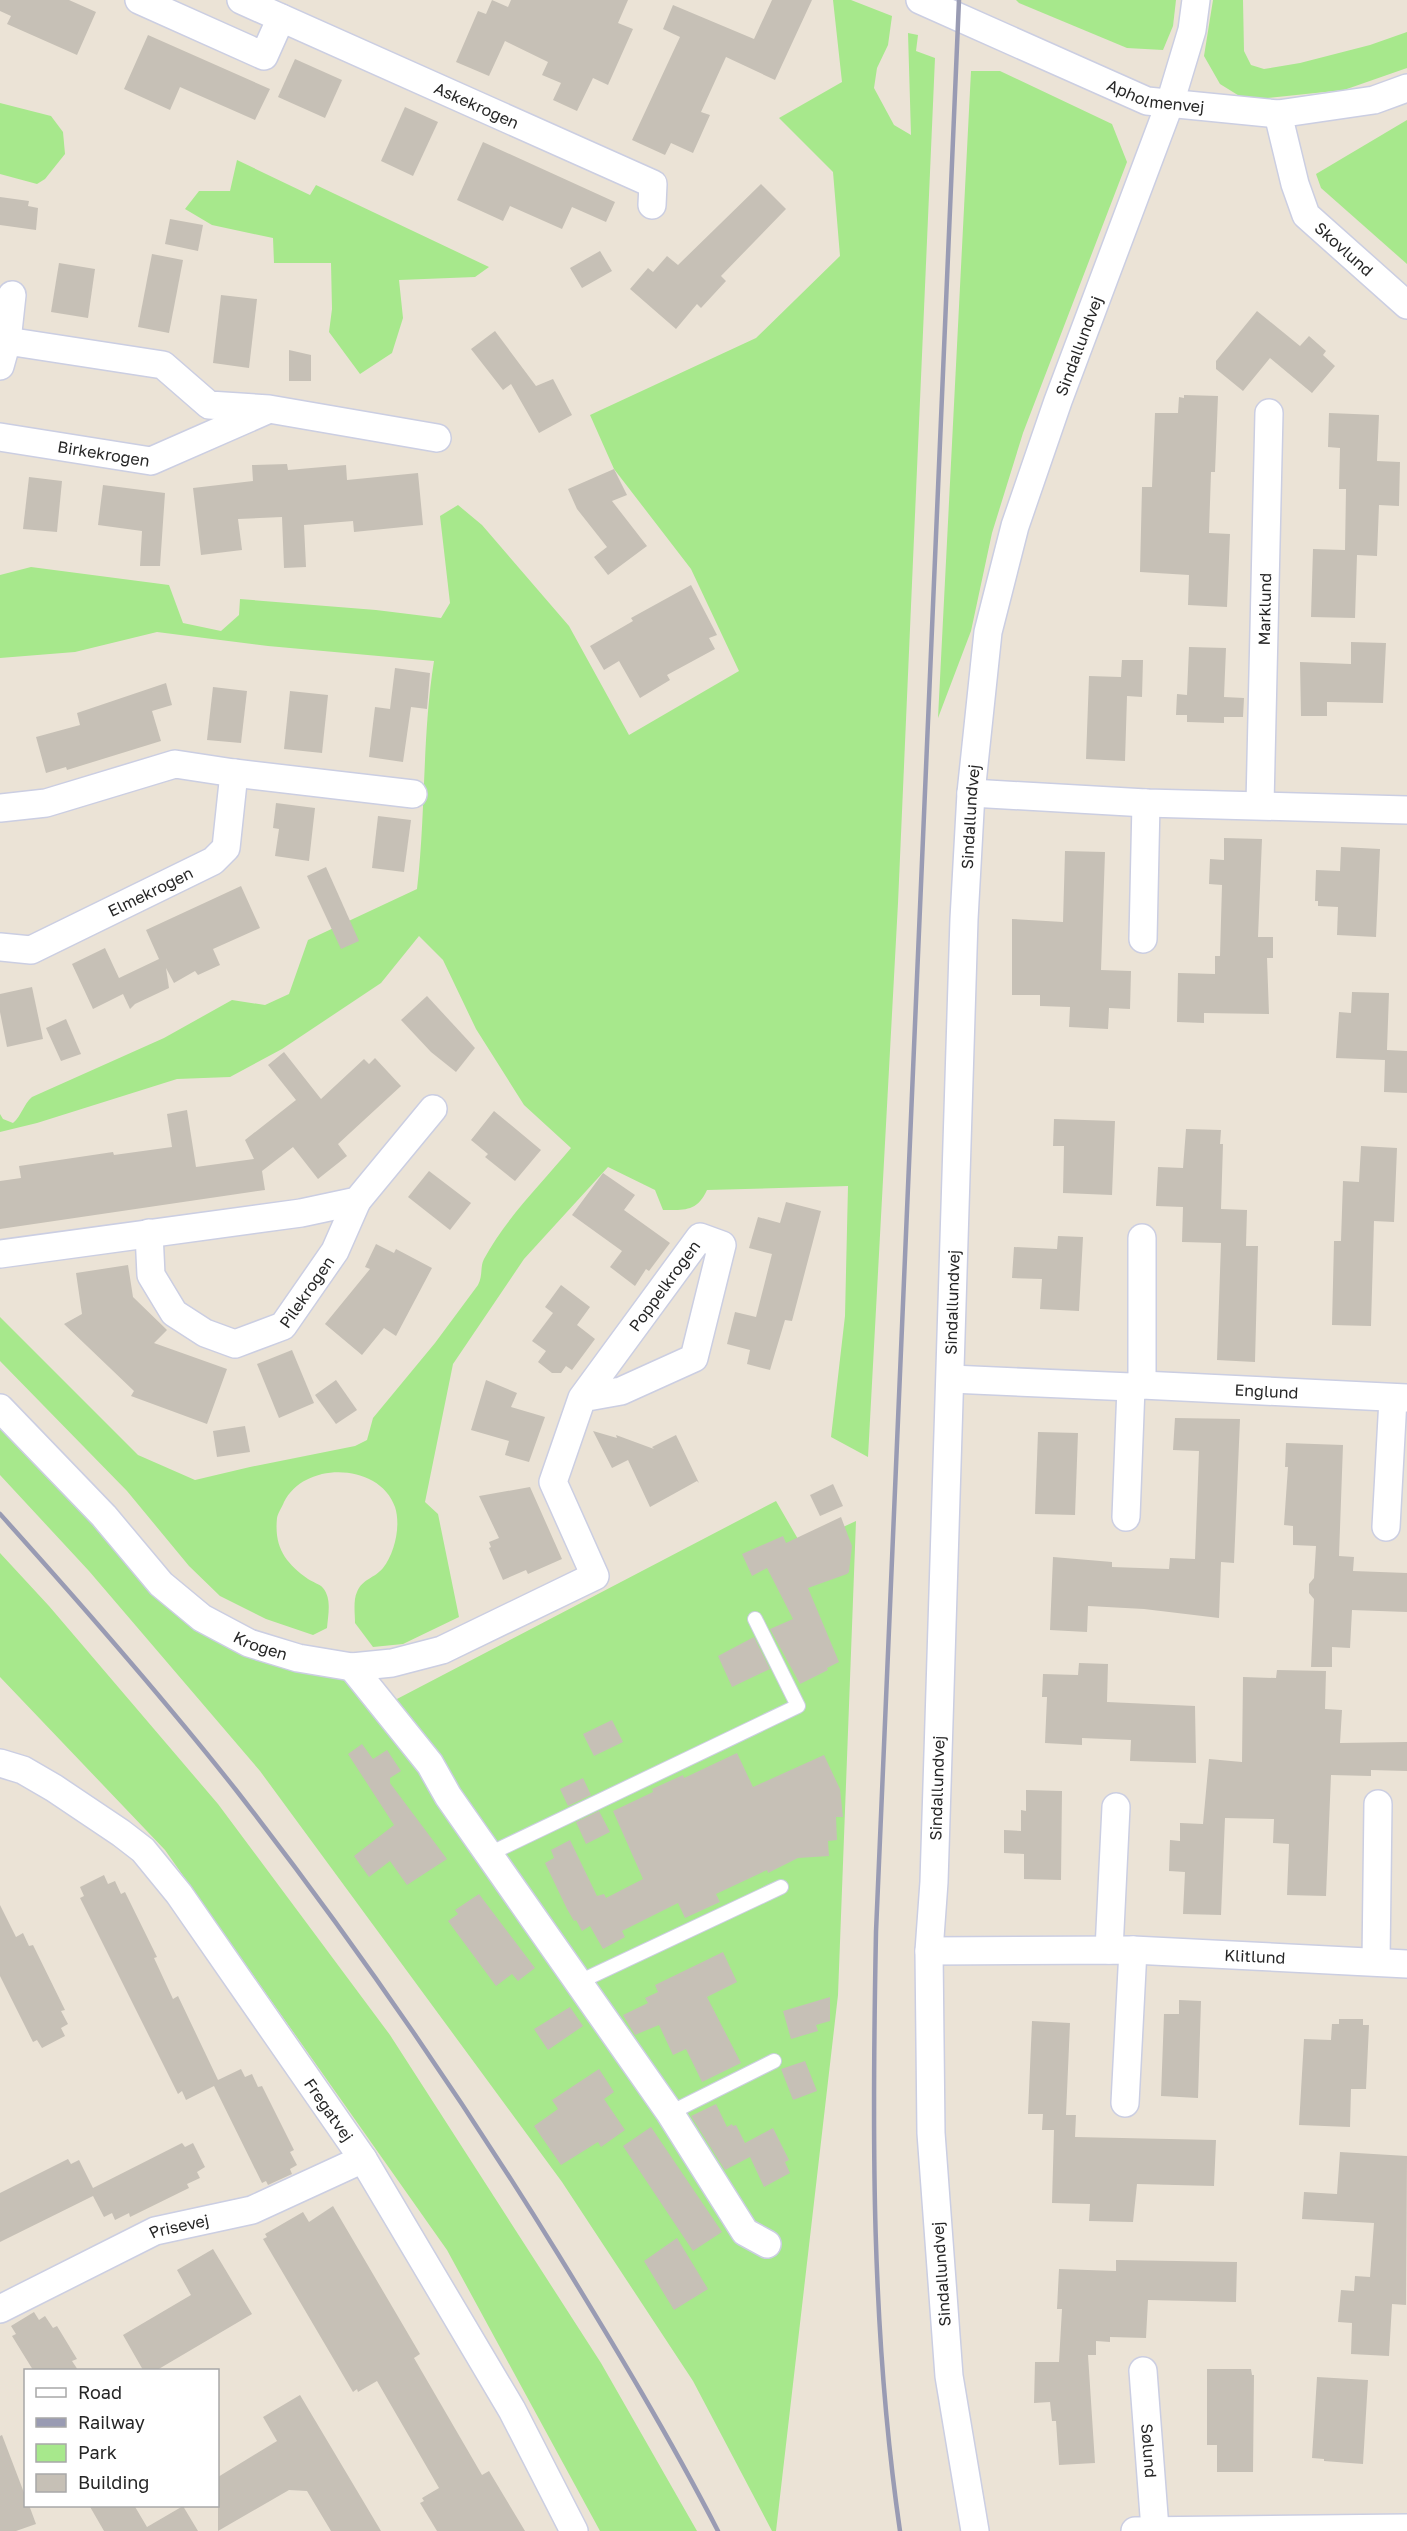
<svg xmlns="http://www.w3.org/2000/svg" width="1407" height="2531" viewBox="0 0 1407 2531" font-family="'Golos Text',sans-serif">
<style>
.green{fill:#a7e88c}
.building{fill:#c6c0b6}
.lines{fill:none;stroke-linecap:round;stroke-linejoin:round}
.service-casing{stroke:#cbcee2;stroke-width:16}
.minor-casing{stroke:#cbcee2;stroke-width:30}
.service{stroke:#fff;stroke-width:14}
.minor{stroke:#fff;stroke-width:27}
.rail{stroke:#999bb3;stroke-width:4.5}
.labels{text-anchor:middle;stroke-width:4.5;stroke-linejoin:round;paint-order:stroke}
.street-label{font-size:16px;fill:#262626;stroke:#fff}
</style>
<rect width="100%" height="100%" fill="#ebe3d6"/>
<g class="green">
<path d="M833,0h18l41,16 -4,29 -11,23 -3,20 20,37 17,10 -3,-102 10,2 -2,16 19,7 -37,845 -30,554 -37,-20 14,-121 3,-130 -141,4c-10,22 -23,20 -44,20l-8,-20 -47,-23 -84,92 -71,105 -28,138 13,12 21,103 -56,27 -30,3 -18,-24c0,-9 -2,-23 2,-31 5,-13 18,-14 26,-24 12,-15 18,-43 12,-61 -15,-44 -90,-47 -111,-5 -2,5 -6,11 -7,16 -3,30 9,45 31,61 4,3 12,5 15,9 9,11 5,27 4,40l-14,7 -47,-16 -46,-23 -31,-30 -62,-75 -127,-130v-44l138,138 57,25 55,-13 105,-21 12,-6 6,-22 62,-75 43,-58c5,-9 2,-19 6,-26 22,-41 58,-76 87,-111l-47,-43 -48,-76 -33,-69 -24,-24 -38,47 -99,66 -52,28 -53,2 -140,44 -37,9v-18l3,5 10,4c9,-8 10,-18 19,-26l132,-59 68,-38 33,5 24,-11 19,-54 109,-51c9,-76 5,-153 17,-228l-166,-15 -111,-14 -82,20 -75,6v-83l31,-8 138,18 14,38 38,8 18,-16 1,-16 136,11 65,8 9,-15 -10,-87 18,-11 24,20 87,101 60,109 110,-64 -48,-102 -77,-100 -24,-54 166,-77 84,-82 -7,-84 -54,-54 63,-36z"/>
<path d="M1016,0h160l-3,26 -10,24 -36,-2 -108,-45z"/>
<path d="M1213,0h30l1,51 7,14 13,4 36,-6 70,-18 37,-13v36l-63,22 -86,9 -17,-2 -21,-13 -16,-28z"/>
<path d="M971,71h29l112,53 15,38 -104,271 -31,100 -21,98 -33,87z"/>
<path d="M0,103l51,13 12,16 2,22 -20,25 -8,5 -37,-10z"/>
<path d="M1407,120v144l-86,-76 -5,-14z"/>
<path d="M237,160l73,35 6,-10 173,82 -14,10 -76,3 4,38 -11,35 -32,21 -31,-42 3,-23 -1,-46h-57l-1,-25 -61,-13 -27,-16 14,-18h31z"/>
<path d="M0,1426l94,98 60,67 184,83 16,10 18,28 404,-211 26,45 54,-25 -18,474 -62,536h-4l-79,-150 -131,-199 -302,-411 -171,-200 -89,-96z"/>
<path d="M0,1553l49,53 169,198 172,231 211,328 96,168h-97l-153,-281 -282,-400 -165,-173z"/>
</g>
<g class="building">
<path d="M0,0h69l27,12 -19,43 -70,-31 4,-8 -11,-5z"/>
<path d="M492,0l16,7 3,-7h117l-10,23 15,6 -25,56 -15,-7 -16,33 -24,-11 8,-17 -19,-8 6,-13 -43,-21 -16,35 -33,-14 22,-51 8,3z"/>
<path d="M772,0h40l-37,80 -49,-23 -25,55 9,3 -17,38 -22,-10 -6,12 -33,-15 48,-103 -17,-8 10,-24 81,34z"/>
<path d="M148,35l122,54 -15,31 -75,-33 -10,23 -46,-21z"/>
<path d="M295,59l47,21 -17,38 -47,-21z"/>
<path d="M405,107l33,15 -25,54 -32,-15z"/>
<path d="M483,142l132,60 -9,20 -34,-15 -10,22 -52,-23 -7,15 -46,-21z"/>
<path d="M761,184l25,25 -65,67 5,5 -25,27 -4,-4 -21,25 -46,-40 18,-21 5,4 14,-16 11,9z"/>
<path d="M0,197l29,4 -1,5 10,2 -2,22 -36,-5z"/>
<path d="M170,219l33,6 -5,26 -33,-7z"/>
<path d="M600,251l12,20 -30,17 -12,-20z"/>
<path d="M152,254l31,6 -14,73 -31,-6z"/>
<path d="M59,263l36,6 -7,49 -37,-6z"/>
<path d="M221,295l36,4 -8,69 -36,-5z"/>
<path d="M1257,311l43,35 9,-10 17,15 -3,4 12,11 -23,27 -42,-35 -27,33 -27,-22v-8z"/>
<path d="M495,331l41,55 17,-7 19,36 -33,18 -28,-49 -8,6 -32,-41z"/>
<path d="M289,350l22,5v26h-22z"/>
<path d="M1184,395l34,1 -3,76h-4l-2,61 21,1 -3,73 -39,-2 1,-30 -49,-3 2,-85h10l3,-74h23l1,-16 5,1z"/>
<path d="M1329,413l50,2 -2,46 23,1 -1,44 -20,-1 -2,51 -20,-1 -2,63 -44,-1 2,-68 32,1 1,-61h-7l1,-41 -12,-1z"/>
<path d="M287,464l1,6 58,-5 1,15 71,-7 5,52 -69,7 -1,-11 -49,4 2,42 -22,1 -2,-51 -44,2 4,31 -41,5 -8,-67 60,-7 -1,-16z"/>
<path d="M614,469l13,26 -15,6 35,45 -39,29 -14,-18 13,-10 -30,-38 -9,-20z"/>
<path d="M29,477l33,4 -5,51 -34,-3z"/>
<path d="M103,485l62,8 -5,73h-20l2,-35 -44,-6z"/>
<path d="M691,585l26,50 -8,3 6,11 -48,26 3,5 -30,18 -21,-37 -15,9 -14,-24 43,-25 -2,-3z"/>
<path d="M1351,642l35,1 -3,60 -56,-1v14h-26l-1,-54 51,2z"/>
<path d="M1189,647l37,1 -2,49 20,1 -1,19h-19v6l-37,-1v-7h-11l1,-21 10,1z"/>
<path d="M1122,660h21l-1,37 -15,-1 -2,65 -39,-2 3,-83 32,1z"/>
<path d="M395,668l35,5 -3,36 -16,-2 -8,55 -34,-5 6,-50 15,2z"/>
<path d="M166,683l6,22 -20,6 9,30 -94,29 -1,-3 -20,6 -10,-36 44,-12 -3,-12z"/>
<path d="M213,687l34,4 -6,52 -34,-3z"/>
<path d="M290,691l38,4 -6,58 -38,-4z"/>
<path d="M276,803l39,5 -6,53 -34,-5 4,-27 -6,-1z"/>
<path d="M378,816l33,4 -7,52 -32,-4z"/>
<path d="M1224,838l38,1 -4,98h15v21h-6l2,56 -65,-1v10l-27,-1 1,-49 37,1v-18h5l2,-71 -13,-1 1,-25 14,1z"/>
<path d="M1341,847l39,2 -4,88 -39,-2 1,-28 -20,-1v-5h-3l1,-31 24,1z"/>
<path d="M1065,851l40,1 -4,118 30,1 -1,38 -21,-1 -1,21 -39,-2 1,-20 -30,-1v-11h-28v-76l51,3z"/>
<path d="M326,867l33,74 -18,8 -34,-73z"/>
<path d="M241,886l19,42 -47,21 7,16 -22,10 -3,-4 -21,12 -8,-15 3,20 -34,16 -5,5 -7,-15 -30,15 -21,-45 33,-16 14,30 40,-19 -13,-29z"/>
<path d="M32,987l11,52 -36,8 -7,-35v-18z"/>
<path d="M1352,992l37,1 -2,57 20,1v42l-23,-1 1,-32 -49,-2 3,-46 12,1z"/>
<path d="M427,996l48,52 -19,24 -25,-20 -30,-32z"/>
<path d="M66,1019l15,35 -20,7 -15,-33z"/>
<path d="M284,1052l37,47 43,-40 5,5 6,-6 26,28 -63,58 9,12 -29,23 -25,-32 -31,24 3,19 -265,39v-48l21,-3 -2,-12 94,-14 1,3 58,-8 -5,-33 20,-4 9,57 58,-8 -9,-19 51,-40 -28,-35z"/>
<path d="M494,1111l47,39 -26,31 -30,-24 3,-3 -17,-14z"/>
<path d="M1054,1119l61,2 -3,74 -49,-2 1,-47h-11z"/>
<path d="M1186,1129l35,1 -1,14h3l-2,65 26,1 -1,36h12l-3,116 -38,-2 4,-117 -39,-1 1,-35 -27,-1 2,-39 25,1z"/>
<path d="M1361,1146l36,2 -3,74 -20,-1 -3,105 -39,-1 2,-84h7l2,-60 16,1z"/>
<path d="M429,1171l42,32 -21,27 -42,-33z"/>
<path d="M603,1173l32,22 -11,15 46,33 -21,28 -3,-2 -11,17 -25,-19 12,-16 -50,-36z"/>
<path d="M786,1202l35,9 -29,110 -7,-1 -15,50 -23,-6 3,-14 -23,-6 8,-32 21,5 16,-63 -23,-6 9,-31 22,6z"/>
<path d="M1058,1236l25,1 -4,74 -39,-2 2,-30 -30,-1 2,-31 43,2z"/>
<path d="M376,1244l18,9 2,-4 36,19 -36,68 -12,-8 -22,27 -37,-31 45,-55 -5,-2z"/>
<path d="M128,1265l5,32 34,33 -13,13 73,26 -20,55 -76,-28 3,-5 -70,-67 18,-10 -6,-41z"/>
<path d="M561,1285l29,22 -13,18 18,14 -23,31 -6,-4 -5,7h-9l-14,-11 8,-11 -14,-10 21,-28 -8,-6z"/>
<path d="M292,1350l22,53 -35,15 -22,-54z"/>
<path d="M336,1380l21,30 -21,14 -21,-29z"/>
<path d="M486,1380l31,13 -6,14 34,10 -16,45 -24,-7 4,-14 -38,-11z"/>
<path d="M1175,1418l65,1 -6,144 -13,-1 -2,56 -75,-9 -56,-3 -1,26 -37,-2 3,-73 59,5v5l57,2 1,-11 25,1 4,-108 -26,-1z"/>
<path d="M245,1426l5,26 -33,5 -4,-26z"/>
<path d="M593,1431l24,7 -1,-3 38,14 -2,-2 24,-12 23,48 -2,-2 -47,26 -22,-47 -16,8z"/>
<path d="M1038,1432l40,1 -3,82 -40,-1z"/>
<path d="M1286,1443l57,2 -4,111 15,1 -1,14 54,2v39l-55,-2 -2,38 -18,-1v20h-21l3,-68 -5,-6v-9l5,-6 2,-32 -23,-1v-19l-9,-1 4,-58h-3z"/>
<path d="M833,1484l10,22 -23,10 -10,-21z"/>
<path d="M530,1487l32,72 -34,15 -2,-4 -23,10 -14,-32 2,-1 -2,-5 10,-4 -20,-42z"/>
<path d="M841,1517l11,29 -3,26 -2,2 -39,14 31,74 -12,6 1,2 -28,14 -30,-55 23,-10 -26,-51 -15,8 -10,-22 41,-18 3,7z"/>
<path d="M754,1637l16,32 -38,18 -14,-31z"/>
<path d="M1079,1663l29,1 -1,38 88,4 1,57 -66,-2 1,-21 -49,-2v7l-37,-2 2,-46h-5l1,-23 35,1z"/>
<path d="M1277,1670l49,1 -1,38 17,1 -2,33 67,-1v29l-36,-1v6l-40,-1 -5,121 -39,-1 2,-51 -16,-1 1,-24 -49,-1 -4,97 -38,-1 2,-42 -16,-1 1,-31 10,1v-18l23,1 6,-65 33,3 1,-85 33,1z"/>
<path d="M612,1720l11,22 -29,14 -11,-22z"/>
<path d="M362,1744l11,15 14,-9 14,21 -11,7v5l57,76 -40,26 -17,-24 -21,16 -15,-21 40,-31 -46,-71z"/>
<path d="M737,1753l16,34 71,-32 16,34 3,28h-7l1,23 -9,1 1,15 -31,2 -30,15 -1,-3 -51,24 4,8 -35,16 -7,-15 -56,28 3,6 -22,12 -13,-23 -8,5 -6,-11 -2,1 -7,-12 -22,-46 9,-5 -3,-8 19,-10 27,56 7,-2 2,4 37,-19 -30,-68 40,-19 -1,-3 31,-14 1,3z"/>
<path d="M583,1778l8,17 -23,11 -8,-17z"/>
<path d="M1026,1790l36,1 -1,89 -37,-1v-25l-20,-1v-23l17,1v-21l5,1z"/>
<path d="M599,1811l11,21 -24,12 -10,-22z"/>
<path d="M104,1875l4,9 7,-3 6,13 4,-2 32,65 -3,1 19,41 5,-3 40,84 23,-11 4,8 7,-3 6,13 4,-1 32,64 -4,2 7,13 -7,4 2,5 -24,11 -2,-4 -4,2 -48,-97 -28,14 -4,-9 -4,3 -98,-196 4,-2 -4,-9z"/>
<path d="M479,1894l56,74 -17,13 -6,-7 -16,12 -48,-65 10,-7 -3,-4z"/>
<path d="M0,1905l16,32 7,-4 6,13 4,-1 32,65 -4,1 7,13 -7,4 4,8 -23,12 -5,-8 -4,2 -33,-66z"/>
<path d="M723,1952l14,30 -30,15 34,66 -39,19 -16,-33 -13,6 -14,-30 -24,10 -12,-20 25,-12 -3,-5 13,-6 -3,-7z"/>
<path d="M830,1997v24l-14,4 2,6 -27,8 -8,-28z"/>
<path d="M1179,2000l22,1 -3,97 -37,-2 3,-82h15z"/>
<path d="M570,2007l13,19 -35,24 -14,-21z"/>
<path d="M1339,2019h24v6h6l-3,64h-15l-1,38 -51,-2 5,-86 27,1 1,-16h7z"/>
<path d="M1032,2021l38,2 -4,92h10l-1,22 141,3 -2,46 -77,-2 -4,38 -44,-1 1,-17 -38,-1 2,-73h-12l1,-16h-15z"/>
<path d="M805,2061l12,30 -24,9 -12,-31z"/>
<path d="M599,2069l15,23 -10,7 21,31 -24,17 -3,-5 -37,23 -27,-39 24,-17 -6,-9z"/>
<path d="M716,2104l11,23 5,-3 1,2 3,-1 9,18 28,-15 16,32 -4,2 5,11 -26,14 -14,-30 -25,13 -34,-54z"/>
<path d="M651,2127l71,105 -29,19 -70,-105z"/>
<path d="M182,2143l3,4 8,-4 12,24 -8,5 3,6 -13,6 2,4 -59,29 -1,-4 -14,7 -3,-7 -8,4 -11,-21 -93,46v-49l68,-34 3,5 8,-4 14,28z"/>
<path d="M1340,2152l67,4 -1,149 -14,-1 -3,52 -38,-2 1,-31 -14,-1 3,-32 13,1 1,-15 15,1 4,-54 -72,-4 2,-27 33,2z"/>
<path d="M333,2206l87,148 -6,4 68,117 7,-4 36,60h-88l-17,-28 4,-2 -2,-3 17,-10 -62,-107 -19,11 -1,-3 -4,3 -90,-153 4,-2 -2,-3 38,-22 6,10z"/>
<path d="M677,2238l31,51 -34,21 -30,-49z"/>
<path d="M213,2249l39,65 -95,56h-14l-20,-35 68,-40 -14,-25z"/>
<path d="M1116,2260l121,2 -1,40 -88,-2 -2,38 -36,-1v5l-14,-1v14h-8l7,108 -36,2 -3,-44h-4l-2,-19 -16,1 1,-41h24l3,-53h-5l2,-40 57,2z"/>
<path d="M34,2312l5,8 6,-4 8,12 4,-2 20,33 -5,2 6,9h-45l-21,-34 4,-2 -5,-8z"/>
<path d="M1207,2369h44l1,6h2l-1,97h-36v-27h-10z"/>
<path d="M1317,2377l51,3 -5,84 -39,-3v-2l-12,-1z"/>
<path d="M300,2395l81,136h-50l-24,-40 -18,-1 -71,41v-54l59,-36 -14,-24z"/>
<path d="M2,2435l24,63v7h3l7,19 -20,7h-16v-95z"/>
<path d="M89,2505h45l13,22 36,-21 15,25h-94z"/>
</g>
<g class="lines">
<defs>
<g id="service">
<path d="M489,1854l309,-148 -43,-87"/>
<path d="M579,1982l202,-95"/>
<path d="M670,2113l104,-52"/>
</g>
<g id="minor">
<path d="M139,0l125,56 17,-38"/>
<path id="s1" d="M241,0l412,184 -1,21"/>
<path id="s2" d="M920,0l227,101 131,13 96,-14 33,-12"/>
<path id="s3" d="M1278,114l17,70 11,31 101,90"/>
<path d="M7,341l5,-46"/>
<path d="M0,366l7,-25 156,24 46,40 60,4 168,29"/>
<path id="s4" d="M0,437l151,24 114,-50"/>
<path d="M971,793l175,10 261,7"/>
<path id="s5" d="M1260,804l9,-391"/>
<path d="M0,808l46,-5 129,-39 59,9 179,21"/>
<path d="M1143,939l3,-136"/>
<path id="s6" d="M0,947l31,3 182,-89 13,-13 8,-75"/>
<path id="s7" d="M149,1233l2,42 23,38 31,20 30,11 48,-18 52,-75 22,-50"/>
<path d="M0,1254l301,-41 56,-12 76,-92"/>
<path id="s8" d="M951,1379l180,8 11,-2 265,13"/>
<path d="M1142,1385v-147"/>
<path id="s9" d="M0,1408l104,108 57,68 41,34 47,25 49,15 54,9 40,-4 50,-13 153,-74 -42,-94 29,-84 118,-161 22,8 -28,113 -73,33 -39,7"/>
<path d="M1126,1517l5,-130"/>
<path d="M1386,1527l7,-128"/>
<path d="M352,1667l78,97 18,32 222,317 75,119 22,12"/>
<path id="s10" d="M0,1763l23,7 31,18 67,45 22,17 36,44 184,265 149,251 62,121"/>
<path d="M1109,1950l7,-143"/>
<path id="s11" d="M929,1951l204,-1 274,14"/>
<path d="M1376,1961l2,-157"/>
<path d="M1125,2103l8,-153"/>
<path id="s12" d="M0,2309l155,-78 97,-21 111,-51"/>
<path id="s13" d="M1143,2371l12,158"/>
<path id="s14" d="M975,2531l-26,-155 -18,-243 -2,-182 5,-69 30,-963 7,-126 17,-161 27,-106 43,-125 112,-298 22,-73 4,-30"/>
<path d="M1135,2531l272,-3"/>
</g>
</defs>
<use href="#service" class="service-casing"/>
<use href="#minor" class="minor-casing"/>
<use href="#service" class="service"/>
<use href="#minor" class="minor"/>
<g class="rail">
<path d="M0,1514c81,90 161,181 236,276 116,149 223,304 322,464 56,91 111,182 160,277"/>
<path d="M900,2531c-29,-199 -28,-398 -24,-599l83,-1932"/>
</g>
</g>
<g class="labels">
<g class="street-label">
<text dy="6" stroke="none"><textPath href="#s2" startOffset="256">Apholmenvej</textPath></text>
<text dy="6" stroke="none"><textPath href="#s1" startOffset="258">Askekrogen</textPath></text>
<text dy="6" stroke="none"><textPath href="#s3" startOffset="156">Skovlund</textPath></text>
<text dy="6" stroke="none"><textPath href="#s14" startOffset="2204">Sindallundvej</textPath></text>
<text dy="6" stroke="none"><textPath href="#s4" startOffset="105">Birkekrogen</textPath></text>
<text dy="6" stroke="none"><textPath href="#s5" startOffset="195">Marklund</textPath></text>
<text dy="6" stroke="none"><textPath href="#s14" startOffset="1718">Sindallundvej</textPath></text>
<text dy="6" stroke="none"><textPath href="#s6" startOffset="164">Elmekrogen</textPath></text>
<text dy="6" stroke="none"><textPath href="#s9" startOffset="1044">Poppelkrogen</textPath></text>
<text dy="6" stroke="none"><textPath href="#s7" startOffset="248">Pilekrogen</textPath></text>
<text dy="6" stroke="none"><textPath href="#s14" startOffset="1232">Sindallundvej</textPath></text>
<text dy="6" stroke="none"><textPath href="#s8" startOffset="316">Englund</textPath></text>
<text dy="6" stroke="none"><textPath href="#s9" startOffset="357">Krogen</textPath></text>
<text dy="6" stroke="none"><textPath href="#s14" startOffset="746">Sindallundvej</textPath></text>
<text dy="6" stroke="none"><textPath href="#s11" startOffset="326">Klitlund</textPath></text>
<text dy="6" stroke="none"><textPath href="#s10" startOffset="488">Fregatvej</textPath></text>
<text dy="6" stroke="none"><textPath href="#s12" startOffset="198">Prisevej</textPath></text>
<text transform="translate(941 2274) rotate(-94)" y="6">Sindallundvej</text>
<text dy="6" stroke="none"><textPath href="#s13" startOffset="80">Sølund</textPath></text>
</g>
</g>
<rect x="24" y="2369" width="195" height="138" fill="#ffffff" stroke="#a8a8a8" stroke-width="1.5"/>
<rect x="36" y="2388" width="30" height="9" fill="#ffffff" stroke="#a8a8a8" stroke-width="1.5"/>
<text x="78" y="2399" font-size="18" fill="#262626">Road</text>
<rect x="36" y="2418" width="30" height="9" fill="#999bb3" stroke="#a8a8a8" stroke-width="1.5"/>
<text x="78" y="2429" font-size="18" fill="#262626">Railway</text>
<rect x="36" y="2444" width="30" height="18" fill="#a7e88c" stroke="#a8a8a8" stroke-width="1.5"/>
<text x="78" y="2459" font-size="18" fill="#262626">Park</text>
<rect x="36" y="2474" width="30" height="18" fill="#c6c0b6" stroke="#a8a8a8" stroke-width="1.5"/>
<text x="78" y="2489" font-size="18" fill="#262626">Building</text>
</svg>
